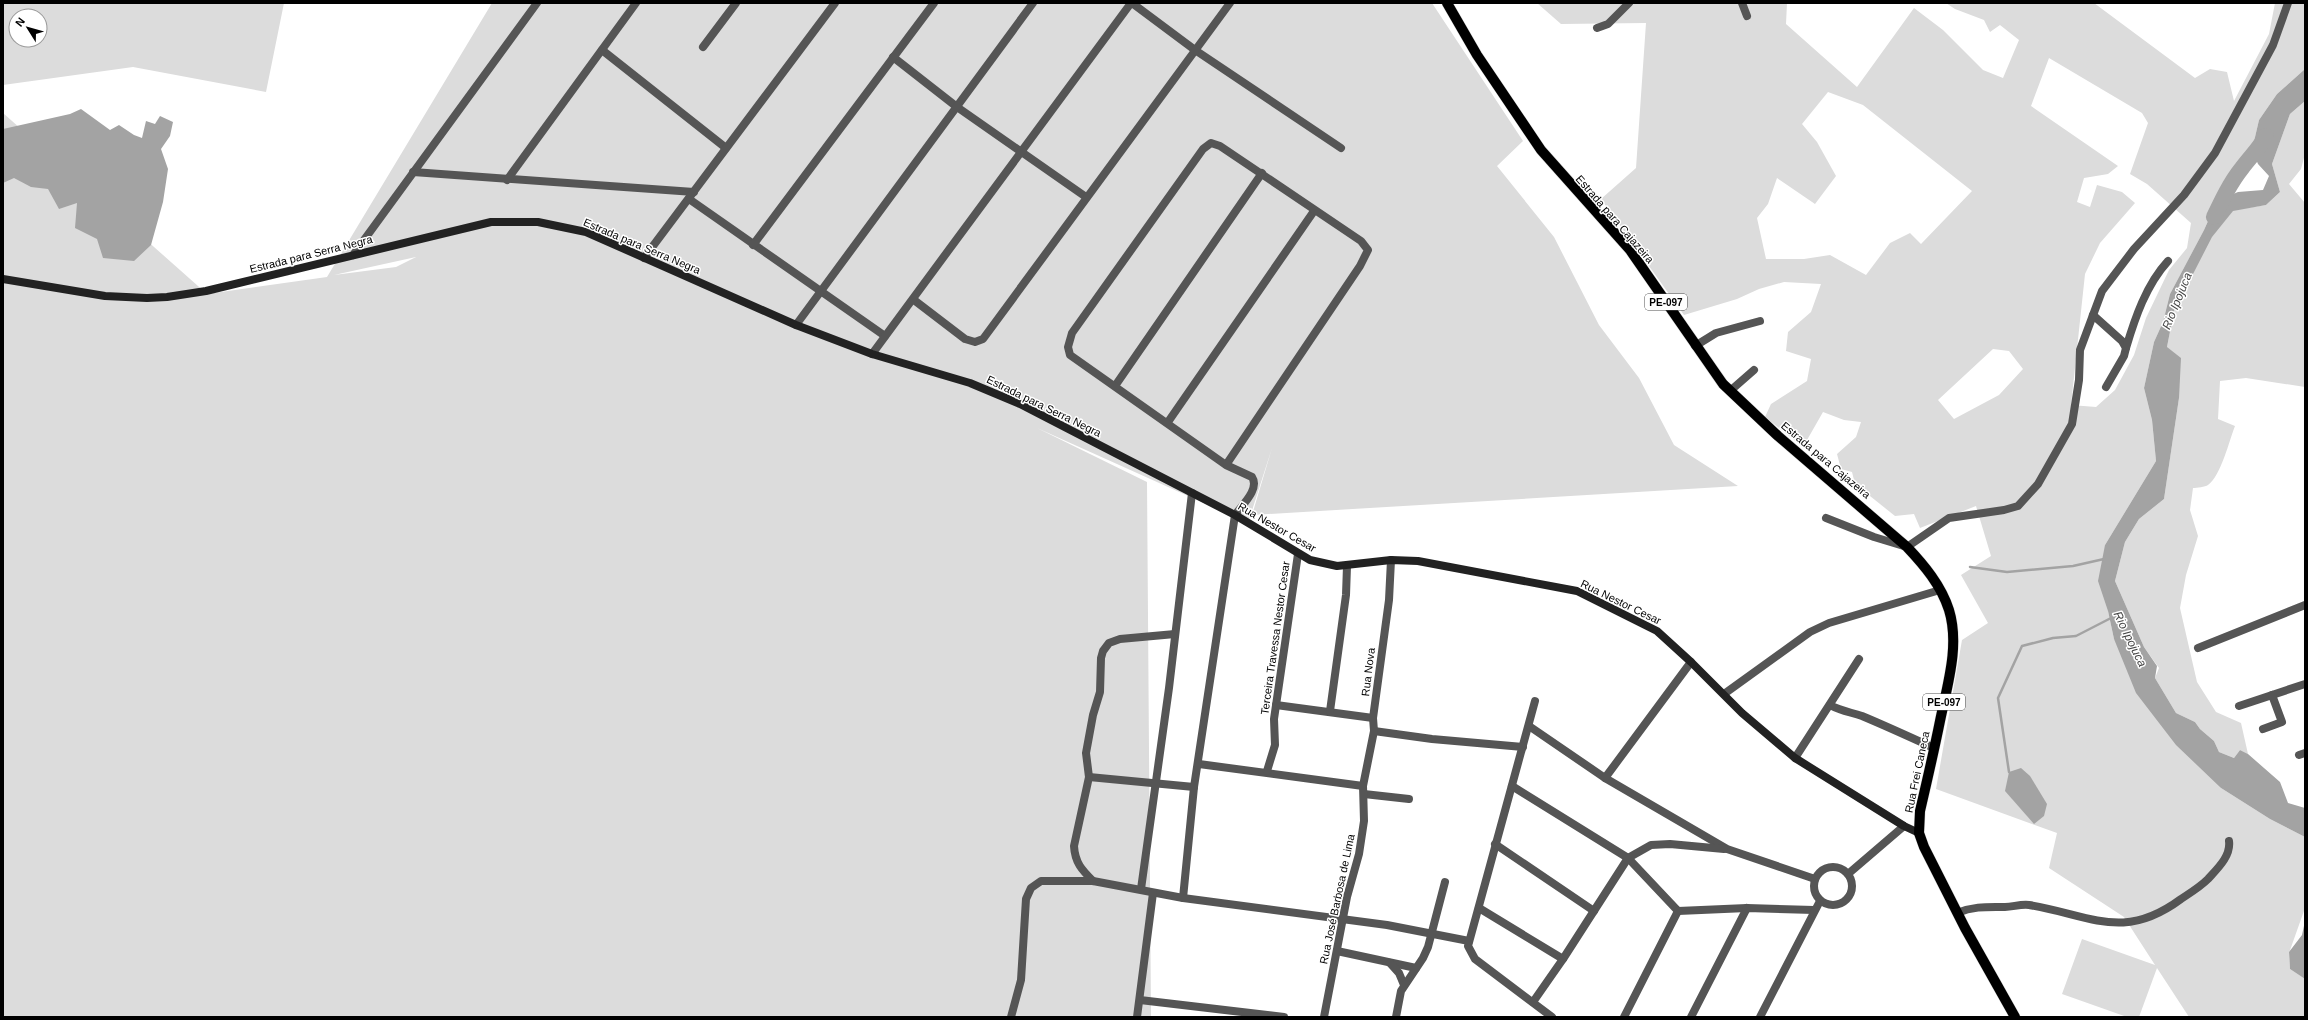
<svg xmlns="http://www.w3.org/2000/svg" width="2308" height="1020" viewBox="0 0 2308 1020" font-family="Helvetica,sans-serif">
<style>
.green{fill:#dcdcdc;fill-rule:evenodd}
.water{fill:#a3a3a3}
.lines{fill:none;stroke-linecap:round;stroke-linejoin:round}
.stream{stroke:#a3a3a3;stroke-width:2.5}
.river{stroke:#a3a3a3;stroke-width:16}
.primary-casing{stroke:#dbdbdb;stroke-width:11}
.street{stroke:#555;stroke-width:8}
.secondary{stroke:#222;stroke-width:8}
.primary{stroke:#000;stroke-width:10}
.labels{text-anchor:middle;stroke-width:3;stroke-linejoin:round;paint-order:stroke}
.shield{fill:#fff;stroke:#4c4c4c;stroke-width:1}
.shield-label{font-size:10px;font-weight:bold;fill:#000}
.street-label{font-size:11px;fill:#000;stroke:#fff}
.water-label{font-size:12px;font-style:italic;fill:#444;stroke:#fff}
</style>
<rect width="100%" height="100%" fill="#fff"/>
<g class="green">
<path d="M3,3h281l-18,89 -133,-25 -130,18zM16,16h24v24h-24z"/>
<path d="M492,3h940l91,138 -26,25 57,71 45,88 40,53 35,67 64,41 -486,29 20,-67 -24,75 -211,-95 110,54 4,535h-1148v-904l204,181 120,-17zM416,257l-20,10 -62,8z"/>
<path d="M1537,3h250l-1,21 71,63 57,-79 29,22 40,40 20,8 16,-38 -19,-15 -10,7 -6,-12 -29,-11 -9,-6h148l101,75 15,-9 17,3 7,29 35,-67 6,-31h30v66l-28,25 -18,26 -7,30 -31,41 -17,39 -34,64 -7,28 -9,20 -10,46 8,32 4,41 -51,84 3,66 6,28 107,149 49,31 35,18v71l-16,45 1,16 15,10v38h-116l-32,-49 -18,49h-12l-65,-23 20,-55 73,26 -31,-48 -75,-49 8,-35 -121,-44 26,-149 26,-17 -27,-48 30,-19 -15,-50 -56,22 -6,-14 -19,2 -40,-32 -3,-12 -11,-3 -4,-15 19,-17 5,-15 -17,-2 -21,-8 -20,35 -38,-30 6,-13 36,-23 4,-22 -25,-8 2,-19 23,-20 10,-28 -37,-2 -25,7 -22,10 -53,16 -83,-116 35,-31 10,-145 -85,1zM2049,58l93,55 6,10 -18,51 17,10 44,39 -4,25 -18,22 -23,48 -12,37 -19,35 -19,17 -25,-2 14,-131 15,-31 35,-40 -13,-11 -25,-7 -7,22 -13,-5 7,-24 24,-4 10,-8 -87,-60zM1828,92l35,13 109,86 -51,53 -11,-11 -20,10 -24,32 -36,-20 -26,4h-38l-9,-41 11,-14 9,-26 38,26 21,-28 -19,-34 -15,-18zM1993,349l16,2 14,18 -24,26 -45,24 -16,-19z"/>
<path d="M2305,101v53l-4,15 -12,15 16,19v184l-59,-9 -26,3 -2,38 17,7c-6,15 -14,50 -27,59 -3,2 -11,3 -15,3l-3,22 8,26 -12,39 -6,33 17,74 19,30 25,11 7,31 -8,-4 -6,8 -15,-6 -5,-11 -14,-12 -5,-7 -19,-9 -21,-35 4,-10 -15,-21 -29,-66 10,-39 14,-23 25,-20 15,-101 -12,-51 7,-36 35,-71 24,-30 33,-5 14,-13 -8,-28 18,-50z"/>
</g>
<g class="water">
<path d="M2305,69v32l-15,13 -18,50 8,28 -14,13 -33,6 -21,26 -38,74 -7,36 14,11 -2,40 -15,101 -25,20 -14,23 -10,39 29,66 13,19 -2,12 21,35 19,9 5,7 14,12 5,11 15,6 6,-8 8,4 32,28 8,21 17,5v29l-35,-18 -49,-31 -45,-43 -40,-52 -22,-54 -6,-28 -10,-30 7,-36 51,-84 -4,-41 -8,-32 10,-46 9,-20 7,-28 34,-64 13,-29 21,-9 25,-2 6,-14 -11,-12 -6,-14 7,-30 18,-26z"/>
<path d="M81,109l29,21 9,-5 15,10 8,3 4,-17 9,3 5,-8 13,6 -3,14 -9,13 7,20 -5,33 -12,43 -17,16 -31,-3 -6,-19 -22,-11 2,-25 -18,6 -11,-20 -17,-2 -17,-9 -11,5v-54l67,-15z"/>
<path d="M2021,768l9,8 17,28 -3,12 -10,8 -29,-33 4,-19z"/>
<path d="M2305,921v58l-15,-10 -1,-17 13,-17z"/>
</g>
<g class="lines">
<g class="stream">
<path d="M1970,567l37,5 66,-6 31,-7"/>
<path d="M2009,772l-11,-74 24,-52 31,-8 23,-2 35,-18"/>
</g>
<path class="river" d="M2214,217c8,-17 16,-34 28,-49 8,-11 17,-19 24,-32"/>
<defs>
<path id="primary" d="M1447,3l30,52 64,95 89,100 93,134 55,52 129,111c17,18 34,38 42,63 11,36 -2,76 -9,111 -6,30 -13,60 -20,90l-1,22 5,14 41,81 50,89"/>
</defs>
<use href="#primary" class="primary-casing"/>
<g class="street">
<path d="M1132,3l63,47 146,98"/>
<path d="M1742,3l5,13"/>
<path d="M1597,28l11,-4 21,-21"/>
<path d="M703,47l33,-44"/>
<path d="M602,50l124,98"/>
<path d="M893,57l64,50 129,90"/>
<path d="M413,172l281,20"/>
<path d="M507,180l129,-177"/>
<path d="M689,199l196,137"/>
<path d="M753,245l181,-242"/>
<path d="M353,255l184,-252"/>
<path d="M644,258l191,-255"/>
<path d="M914,300l51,39 10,3 8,-3 247,-336"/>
<path d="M2093,315l29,26 4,7 -2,8 -18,31"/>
<path d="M796,325l237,-322"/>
<path d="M1695,346l21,-13 44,-12"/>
<path d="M2126,348c9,-30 20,-63 42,-87"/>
<path d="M872,354l259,-351"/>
<path d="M1115,386l147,-213"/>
<path d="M1730,391l24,-21"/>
<path d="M1168,422l146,-211"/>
<path d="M1826,518l48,19 33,10 42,-29 55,-8 14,-4 20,-22 34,-60 7,-44 1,-30 22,-59 32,-42 50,-54 31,-42 58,-108 15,-42"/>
<path d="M2198,648l107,-43"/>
<path d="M1724,694l86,-62 19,-9 111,-33"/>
<path d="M1535,701l-67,245 7,13 77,58"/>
<path d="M1276,705l97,13"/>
<path d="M1830,705c11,6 20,7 32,11 24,10 48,21 72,32"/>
<path d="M2239,706l66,-22"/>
<path d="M1330,711l16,-116 1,-29"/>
<path d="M1529,726l76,52 122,71 88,30"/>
<path d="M2263,729l19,-7 -10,-27"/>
<path d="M1374,731l58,8 91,8"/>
<path d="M2299,755l6,-2"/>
<path d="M1795,758l64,-99"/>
<path d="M1199,764l164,22"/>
<path d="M1267,771l8,-26 -1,-26 24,-165"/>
<path d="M1089,777l105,10"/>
<path d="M1605,778l86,-116"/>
<path d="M1512,786l116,72 50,53 69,-3 67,2"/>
<path d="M1364,794l45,5"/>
<path d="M1495,844l99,67"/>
<circle cx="1833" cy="886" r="19"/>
<path d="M1848,874l56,-48"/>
<path d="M1093,881c-11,-11 -18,-18 -19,-35l15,-69 -3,-24 7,-38 7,-23 1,-34 2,-7 6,-8 11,-4 55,-5"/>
<path d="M1141,889l28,-201 23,-195"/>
<path d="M1183,898l11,-111 41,-272c7,-10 25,-26 17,-38l-26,-12 -156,-110 -2,-8 4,-14 131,-184 8,-6 9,3 141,95 7,9 -8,16 -134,199"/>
<path d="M1479,908l84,51"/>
<path d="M1957,913c17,-7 30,-6 48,-6 8,0 15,-3 24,-2 62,10 94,37 152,-6 9,-6 19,-12 27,-20 10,-11 23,-23 21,-38"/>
<path d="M1337,951l79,17"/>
<path d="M1390,963l9,10 5,12"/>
<path d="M1140,1000l144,17"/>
<path d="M1533,1002l30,-43 65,-101 23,-13 19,-1 54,5"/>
<path d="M1011,1017l10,-37 5,-81 5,-11 10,-7h52l90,17 204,27 82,16"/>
<path d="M1137,1017l16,-124"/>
<path d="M1324,1017l23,-120 12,-43 5,-33 -1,-35 11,-55 -1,-13 16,-118 2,-40"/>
<path d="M1396,1017l5,-26 22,-33 5,-11 17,-65"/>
<path d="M1624,1017l54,-106"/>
<path d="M1691,1017l56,-109"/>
<path d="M1760,1017l60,-116"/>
</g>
<path class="secondary" d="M3,279l102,17 42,2 20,-1 39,-6 285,-69h47l48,10 210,93 76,29 98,29 50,21 215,111 75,45 27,6 54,-6 27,1 159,30 80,40 34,31 51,51 53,45 109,68 15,7"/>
<use href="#primary" class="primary"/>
</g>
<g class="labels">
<g class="shield">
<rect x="1645" y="294" width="42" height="16" rx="3"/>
<rect x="1923" y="694" width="42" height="16" rx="3"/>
</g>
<g class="shield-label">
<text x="1666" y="306">PE-097</text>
<text x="1944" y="706">PE-097</text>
</g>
<g class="street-label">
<text transform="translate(1615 219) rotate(49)" y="4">Estrada para Cajazeira</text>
<text transform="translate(642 246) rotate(23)" y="4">Estrada para Serra Negra</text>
<text transform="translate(311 254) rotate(-14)" y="4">Estrada para Serra Negra</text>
<text transform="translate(1044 406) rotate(26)" y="4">Estrada para Serra Negra</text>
<text transform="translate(1826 460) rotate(40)" y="4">Estrada para Cajazeira</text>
<text transform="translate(1277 527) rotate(30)" y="4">Rua Nestor Cesar</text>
<text transform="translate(1621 602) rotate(26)" y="4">Rua Nestor Cesar</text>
<text transform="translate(1275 638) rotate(-82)" y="4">Terceira Travessa Nestor Cesar</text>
<text transform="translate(1368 672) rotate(-83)" y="4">Rua Nova</text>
<text transform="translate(1917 772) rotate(-78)" y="4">Rua Frei Caneca</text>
<text transform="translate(1337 899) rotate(-78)" y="4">Rua José Barbosa de Lima</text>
</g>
<g class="water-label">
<text transform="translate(2177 301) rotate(-68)" y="4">Rio Ipojuca</text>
<text transform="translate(2130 639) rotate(64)" y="4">Rio Ipojuca</text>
</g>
</g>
<rect width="2308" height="1020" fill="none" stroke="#000000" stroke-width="8"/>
<g transform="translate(28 28) rotate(307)"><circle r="19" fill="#ffffff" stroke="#999999"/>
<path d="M0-3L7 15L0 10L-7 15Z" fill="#000000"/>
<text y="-6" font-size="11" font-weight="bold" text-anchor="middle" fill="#000000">N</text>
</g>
</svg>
